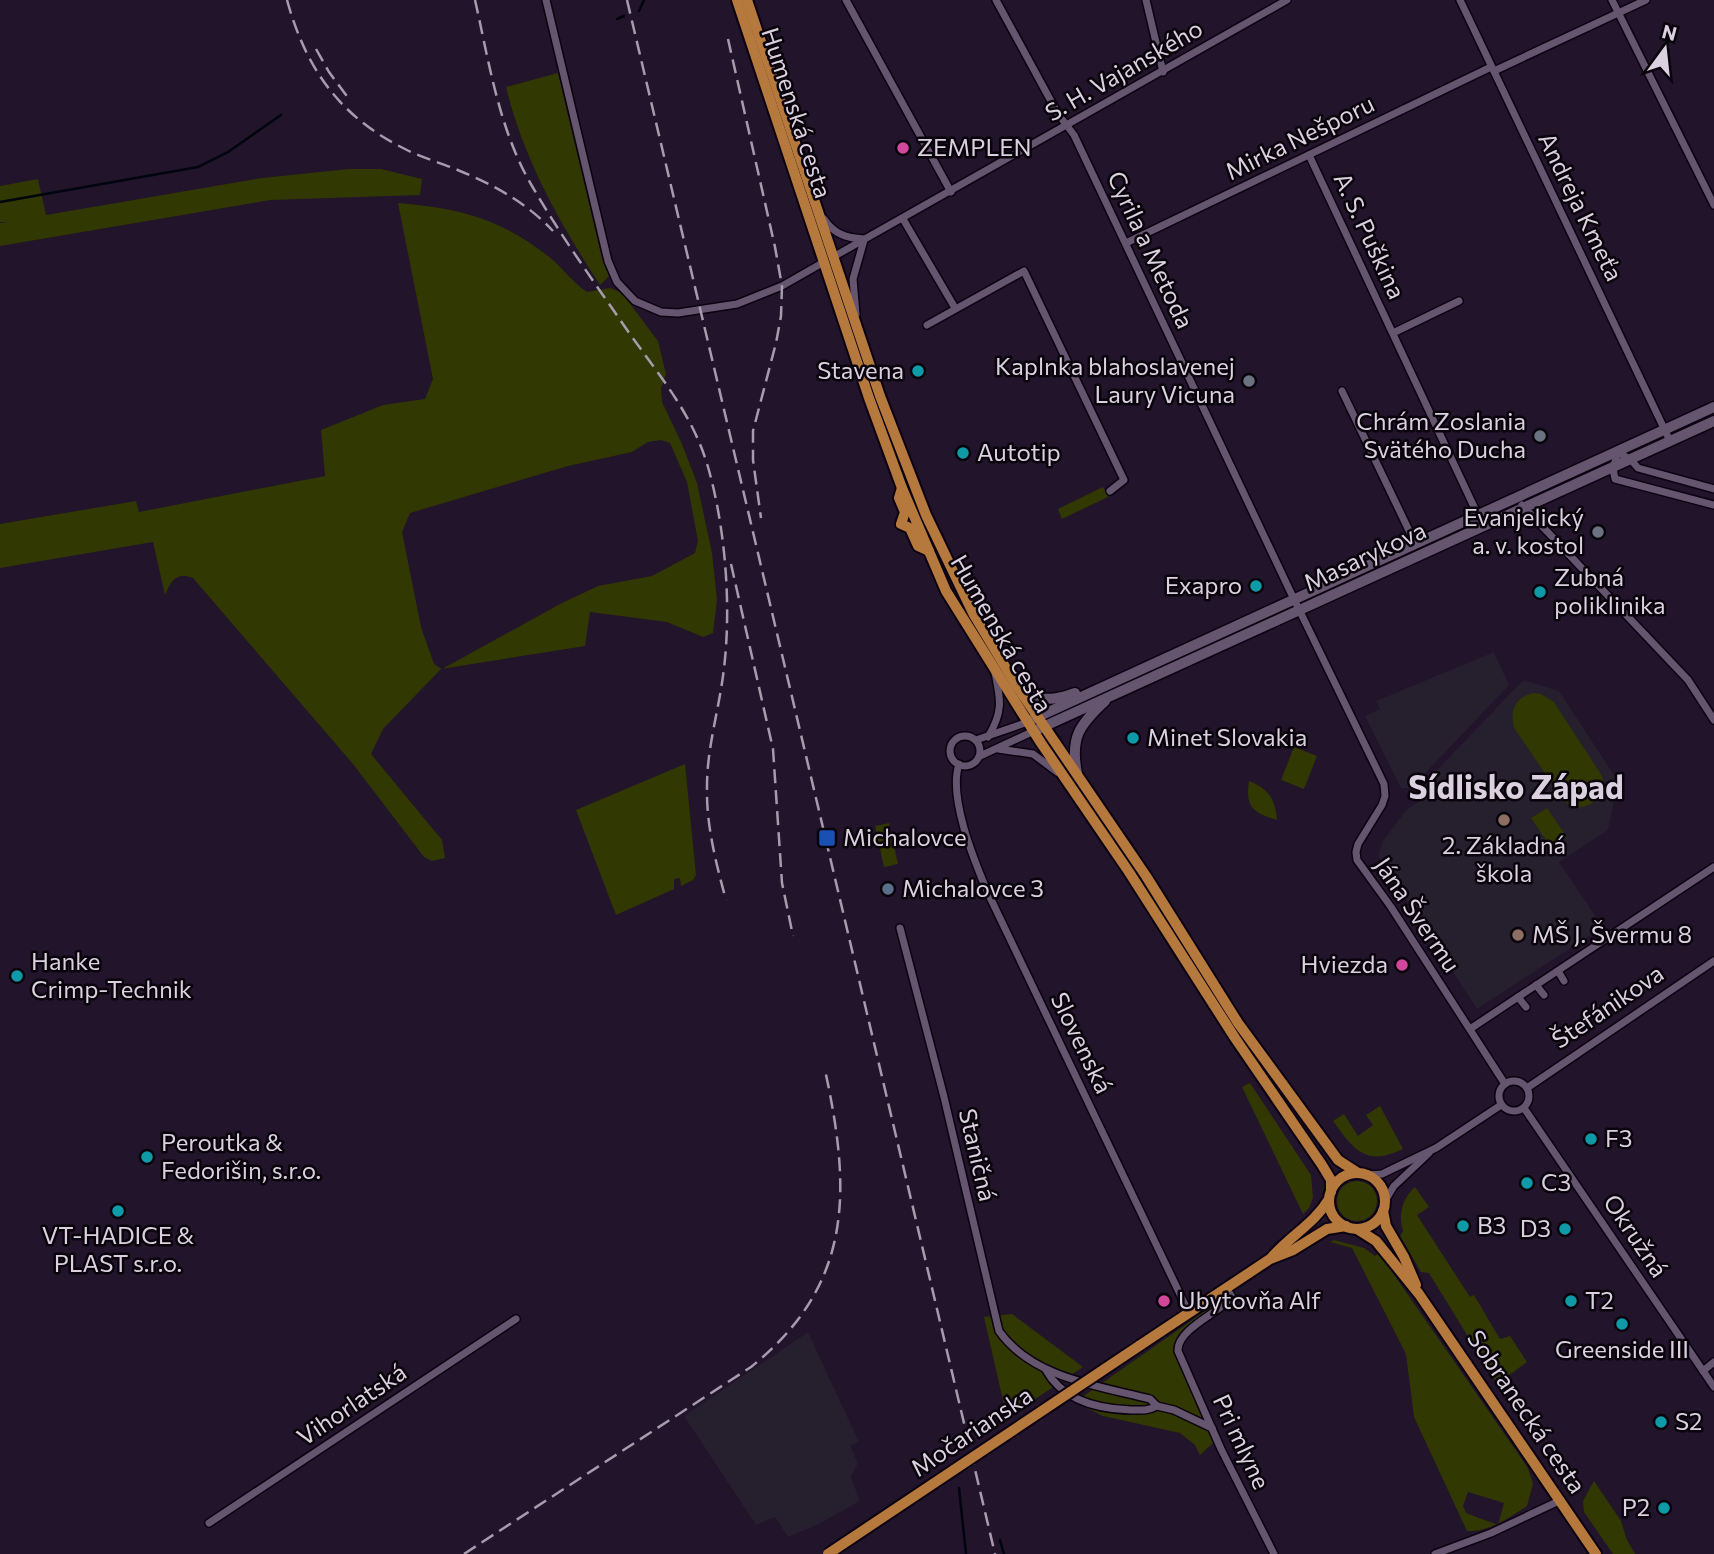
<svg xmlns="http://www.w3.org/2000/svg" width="1714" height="1554" viewBox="0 0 1714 1554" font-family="Commissioner,sans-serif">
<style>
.education{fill:#251f2e}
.green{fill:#313801;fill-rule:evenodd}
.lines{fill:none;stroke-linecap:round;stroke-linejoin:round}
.stream{stroke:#00050e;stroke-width:2.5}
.minor-casing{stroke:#0c0212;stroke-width:10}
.secondary-casing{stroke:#0c0212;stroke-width:13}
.primary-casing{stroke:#0c0212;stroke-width:14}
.minor{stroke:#65556e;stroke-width:7}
.secondary{stroke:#65556e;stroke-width:10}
.primary{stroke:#b6793d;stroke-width:10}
.rail{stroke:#a79cad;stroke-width:2.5;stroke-dasharray:14 7;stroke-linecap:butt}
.primary-bridge-casing{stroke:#0c0212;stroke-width:14;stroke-linecap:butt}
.primary-bridge{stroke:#b6793d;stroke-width:10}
.hotel-dot{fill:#d1479c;stroke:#09040c;stroke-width:2.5}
.culture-dot{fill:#0f9aa8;stroke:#09040c;stroke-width:2.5}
.worship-dot{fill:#6b7280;stroke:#09040c;stroke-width:2.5}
.education-dot{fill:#8d6e63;stroke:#09040c;stroke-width:2.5}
.transit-dot{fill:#1a4fb4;stroke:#09040c;stroke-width:2.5}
.service-dot{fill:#5c6f8a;stroke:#09040c;stroke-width:2.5}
.labels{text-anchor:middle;stroke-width:5;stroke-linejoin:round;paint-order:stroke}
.street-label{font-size:24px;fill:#dad0df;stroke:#09040c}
.poi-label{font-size:24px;fill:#dad0df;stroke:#09040c;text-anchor:start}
.district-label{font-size:32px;font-weight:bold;fill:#dad0df;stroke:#09040c}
</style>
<rect width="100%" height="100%" fill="#22142a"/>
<g class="education">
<path d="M1494,652l15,33 -98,103h-10l-36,-72 15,-7 -4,-8z"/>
<path d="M1523,680l36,11 59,90 -10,49 -49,32 44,65 -126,82 -99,-153 5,-15 23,-31 25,-17 -6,-10z"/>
<path d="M808,1332l51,110 -9,4 8,17 -7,14 9,24 -41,23 -31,13 -13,-20 -19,8 -72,-109z"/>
</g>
<g class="green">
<path d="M558,73l44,185 7,18 -9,9c-41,-63 -76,-125 -94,-198z"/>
<path d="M349,169h32l41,10 -2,16 -150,5 -270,46v-23l8,-1h-8v-36l38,-7 8,36 216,-37z"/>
<path d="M398,203c59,5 102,15 150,53 14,11 24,26 39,36l23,-4 12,5 36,48 8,33 -5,14 1,14 20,42 15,39 15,70 5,47 -4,33 -10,4 -36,-15 -77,-10 -5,34 -144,23 -58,60 -12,25 71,86 3,18 -13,3 -8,-4 -71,-93 -160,-186c-17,-6 -22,3 -28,17l-12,-53 -153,26v-44l136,-23 3,11 186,-36 -4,-46 62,-25 42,-6 8,-20zM661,440l9,3 17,39 11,59 -3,12 -43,23 -54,10 -38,18 -118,65 -8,-5 -13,-37 -19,-95 8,-19 158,-47 64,-14 16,-10z"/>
<path d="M1103,487l5,10 -46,22 -4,-10z"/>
<path d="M1533,693l8,1 13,8 48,74c5,24 -18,40 -38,25l-50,-73c-4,-17 0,-30 19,-35z"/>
<path d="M1294,747l23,9 -13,33 -23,-9z"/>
<path d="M685,764l11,111 -3,5 -12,6 -1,-8 -6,1v10l-58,26 -40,-105z"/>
<path d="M1249,781c20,8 26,18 28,39 -23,-7 -32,-12 -28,-39z"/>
<path d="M1547,808l20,29 -16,10 -20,-29z"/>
<path d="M889,823l9,41 -14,3 -9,-41z"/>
<path d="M1250,1083l61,92 2,23 -4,10 -6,6 -61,-127z"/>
<path d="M1380,1106l23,43c-37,18 -49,1 -70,-28l11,-7 14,22 15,-11 -7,-10z"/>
<circle cx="1357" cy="1201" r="20"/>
<path d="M1415,1187l14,20 -12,8 53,82 4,-2 26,44 10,-3 17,26 -30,22 -68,-111 -8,-1 -21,-36 3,-5c-5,-17 -1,-32 12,-44z"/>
<path d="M1334,1240l30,8 11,8 4,-3 149,215 5,16 -6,22c-19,12 -37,26 -60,25l-53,-114 -8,-63 -54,-106 -22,-6zM1468,1492l36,11 -6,22 -32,-12 -3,-7z"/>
<path d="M1225,1297l1,2 -41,31 -11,13v10l40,89 -14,13 -5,-10 -15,-12 -77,-17 -28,-14z"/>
<path d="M1012,1314l71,53 -76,51 -23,-101z"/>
<path d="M1594,1481l27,40 6,19 8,14h-22l-29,-42 -1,-11z"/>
</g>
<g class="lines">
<g class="stream">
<path d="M639,11l5,-11"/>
<path d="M617,19l7,-3"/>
<path d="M0,202l198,-35 30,-15 53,-37"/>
<path d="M959,1488l7,66"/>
<path d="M1000,1540l4,14"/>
</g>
<defs>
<g id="minor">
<path d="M546,0l62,261 9,21 18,19 26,11 17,1 59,-9 45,-18 42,-24"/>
<path d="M846,0l105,192"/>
<path d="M996,0l62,114 16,21 217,458 93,191 1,12 -3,9 -24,39 -2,8 1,8 34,47 114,177"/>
<path d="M1146,0l17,72"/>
<path d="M1460,0l210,441"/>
<path d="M1612,0l102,205"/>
<path d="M1494,71l152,-71"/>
<path d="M1309,155l174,371"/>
<path d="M824,219c10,15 22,19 40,20"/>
<path d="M903,219l52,89"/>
<path d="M1126,243l365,-176"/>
<path d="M833,257l454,-257"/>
<path d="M856,314l-3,-35 11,-39"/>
<path d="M927,325l97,-54 100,209 -14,11"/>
<path d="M1393,333l66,-32"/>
<path d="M1342,391l73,152"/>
<path d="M1714,489l-76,-21 -7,-8 -13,-8 -5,16 2,11 99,26"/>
<path d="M1522,505l166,175 26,40"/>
<circle cx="965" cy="751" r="15"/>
<path d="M988,737c15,-25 13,-36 7,-64"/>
<path d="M976,740l52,-18"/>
<path d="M998,749l35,5 24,18"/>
<path d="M980,756l54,-25"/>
<path d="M959,764c-11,33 15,96 28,127l202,422"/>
<path d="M900,928l44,169 55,234c33,47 100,55 151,68l7,7 17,4 38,18"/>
<path d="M1558,971l6,10"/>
<path d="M1536,985l8,10"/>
<path d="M1518,997l8,10"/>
<path d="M1470,1029l244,-162"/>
<circle cx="1514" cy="1096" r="15"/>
<path d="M1527,1088l187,-127"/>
<path d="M1524,1108l190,279"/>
<path d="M1369,1175l13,-1 54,-26 65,-43"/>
<path d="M1385,1201l9,-15 35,-33"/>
<path d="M1226,1288l6,9c-13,16 -55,32 -54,54l43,98 53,105"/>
<path d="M1046,1370c17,31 52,39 85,40 10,0 17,1 26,-4"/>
<path d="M1703,1371l11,-9"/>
<path d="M209,1523l307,-204"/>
<path d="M1435,1554l56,-21 70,-33"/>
</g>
<g id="secondary">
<path d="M1020,688c19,14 34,13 55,5"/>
<path d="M1031,720l683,-313"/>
<path d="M1034,731l680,-310"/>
<path d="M1077,773c-7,-35 2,-48 28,-72"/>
</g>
<g id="primary">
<path d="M737,0l132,398 33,90 44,103 95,152 88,129 106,166 87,127 9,15v12"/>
<path d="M747,0l133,396 46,119 48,100 42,70 130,191 92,147 100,137 20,13"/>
<path d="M902,488l-3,10 6,14 -4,12 9,4 8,18 11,5"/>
<circle cx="1357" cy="1201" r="28"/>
<path d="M1383,1211l3,15 18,31 12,28"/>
<path d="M1357,1229l19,12 43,53 177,260"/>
<path d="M1272,1257c18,-21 43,-34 57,-58"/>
<path d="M1139,1346l131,-87 23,-9 34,-21 19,-3"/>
</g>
</defs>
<use href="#minor" class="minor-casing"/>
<use href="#secondary" class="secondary-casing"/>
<use href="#primary" class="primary-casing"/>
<use href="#minor" class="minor"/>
<use href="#secondary" class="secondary"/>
<use href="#primary" class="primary"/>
<g class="rail">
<path d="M287,0c19,69 53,117 118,149 17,9 37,14 55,22 34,14 67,32 93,60"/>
<path d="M475,0c14,62 24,130 57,186 27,47 62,96 93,141 32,46 67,85 83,140 18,63 24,144 15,209 -5,37 -16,73 -16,110 -1,39 9,77 19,114"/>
<path d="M627,0l368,1554"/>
<path d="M728,39l47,208 7,39 -1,30 -5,27 -23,88v29l8,58"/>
<path d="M316,49l13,23 20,27"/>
<path d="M731,564l42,185 9,134 11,53"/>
<path d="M464,1554l287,-187c103,-83 100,-177 74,-297"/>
</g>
<defs>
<path id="primary-bridge" d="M828,1554l311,-208"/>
</defs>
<use href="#primary-bridge" class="primary-bridge-casing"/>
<use href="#primary-bridge" class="primary-bridge"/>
</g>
<g class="hotel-dot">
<circle cx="903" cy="148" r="7"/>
<circle cx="1402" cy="965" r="7"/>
<circle cx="1164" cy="1301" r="7"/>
</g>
<g class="culture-dot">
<circle cx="918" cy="371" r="7"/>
<circle cx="963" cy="453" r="7"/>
<circle cx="1256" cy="586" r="7"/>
<circle cx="1540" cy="592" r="7"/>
<circle cx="1133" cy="738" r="7"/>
<circle cx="17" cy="976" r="7"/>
<circle cx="1591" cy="1139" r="7"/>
<circle cx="147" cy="1157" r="7"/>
<circle cx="1527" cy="1183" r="7"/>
<circle cx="118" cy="1211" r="7"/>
<circle cx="1463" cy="1226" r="7"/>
<circle cx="1565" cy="1229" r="7"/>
<circle cx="1571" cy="1301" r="7"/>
<circle cx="1622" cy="1324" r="7"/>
<circle cx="1661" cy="1422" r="7"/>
<circle cx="1664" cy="1508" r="7"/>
</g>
<g class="worship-dot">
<circle cx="1249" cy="381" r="7"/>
<circle cx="1540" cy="436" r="7"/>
<circle cx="1598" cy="532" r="7"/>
</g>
<g class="education-dot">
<circle cx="1504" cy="820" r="7"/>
<circle cx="1518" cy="935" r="7"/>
</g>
<rect class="transit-dot" x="818" y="829" width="18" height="18" rx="3.5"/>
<circle class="service-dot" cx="888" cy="889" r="7"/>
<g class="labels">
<g class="street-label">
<text transform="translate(1124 71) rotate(-30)" y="8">S. H. Vajanského</text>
<text transform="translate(796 113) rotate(72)" y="8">Humenská cesta</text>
<text transform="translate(1300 138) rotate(-26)" y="8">Mirka Nešporu</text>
<text transform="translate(1580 207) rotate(64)" y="8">Andreja Kmeťa</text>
<text transform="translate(1369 236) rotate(65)" y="8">A. S. Puškina</text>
<text transform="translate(1150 250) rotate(65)" y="8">Cyrila a Metoda</text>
<text transform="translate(1365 557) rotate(-25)" y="8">Masarykova</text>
<text transform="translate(1001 634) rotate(60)" y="8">Humenská cesta</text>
<text transform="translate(1417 915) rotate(56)" y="8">Jána Švermu</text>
<text transform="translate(1608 1007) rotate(-34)" y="8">Štefánikova</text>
<text transform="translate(1081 1043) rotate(64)" y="8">Slovenská</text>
<text transform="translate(977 1155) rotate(77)" y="8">Staničná</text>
<text transform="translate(1635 1236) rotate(56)" y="8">Okružná</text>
<text transform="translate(352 1405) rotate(-34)" y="8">Vihorlatská</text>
<text transform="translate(1526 1412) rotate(56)" y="8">Sobranecká cesta</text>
<text transform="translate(972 1432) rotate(-34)" y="8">Močarianska</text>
<text transform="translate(1241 1442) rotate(65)" y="8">Pri mlyne</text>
</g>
<g class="poi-label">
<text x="917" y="156">ZEMPLEN</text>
<text x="1235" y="375" text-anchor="end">Kaplnka blahoslavenej<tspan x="1235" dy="28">Laury Vicuna</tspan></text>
<text x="904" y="379" text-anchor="end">Stavena</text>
<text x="1526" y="430" text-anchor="end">Chrám Zoslania<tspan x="1526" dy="28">Svätého Ducha</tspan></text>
<text x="977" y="461">Autotip</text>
<text x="1584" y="526" text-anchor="end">Evanjelický<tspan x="1584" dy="28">a. v. kostol</tspan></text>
<text x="1554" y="586">Zubná<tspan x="1554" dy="28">poliklinika</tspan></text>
<text x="1242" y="594" text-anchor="end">Exapro</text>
<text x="1147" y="746">Minet Slovakia</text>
<text x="843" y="846">Michalovce</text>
<text x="1504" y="854" text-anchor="middle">2. Základná<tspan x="1504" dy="28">škola</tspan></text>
<text x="902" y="897">Michalovce 3</text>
<text x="1532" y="943">MŠ J. Švermu 8</text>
<text x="31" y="970">Hanke<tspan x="31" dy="28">Crimp-Technik</tspan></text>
<text x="1388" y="973" text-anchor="end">Hviezda</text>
<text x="1605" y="1147">F3</text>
<text x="161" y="1151">Peroutka &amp;<tspan x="161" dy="28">Fedorišin, s.r.o.</tspan></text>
<text x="1541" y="1191">C3</text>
<text x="1477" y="1234">B3</text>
<text x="1551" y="1237" text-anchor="end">D3</text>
<text x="118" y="1244" text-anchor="middle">VT-HADICE &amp;<tspan x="118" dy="28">PLAST s.r.o.</tspan></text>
<text x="1178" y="1309">Ubytovňa Alf</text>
<text x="1585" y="1309">T2</text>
<text x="1622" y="1358" text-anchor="middle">Greenside III</text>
<text x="1675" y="1430">S2</text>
<text x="1650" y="1516" text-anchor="end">P2</text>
</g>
<g class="district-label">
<text x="1516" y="799">Sídlisko Západ</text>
</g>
</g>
<g transform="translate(1665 49) rotate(15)" stroke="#09040c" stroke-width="5" paint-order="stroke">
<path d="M0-5L12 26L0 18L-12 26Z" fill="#dad0df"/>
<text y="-10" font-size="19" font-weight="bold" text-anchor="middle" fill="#dad0df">N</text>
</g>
</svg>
